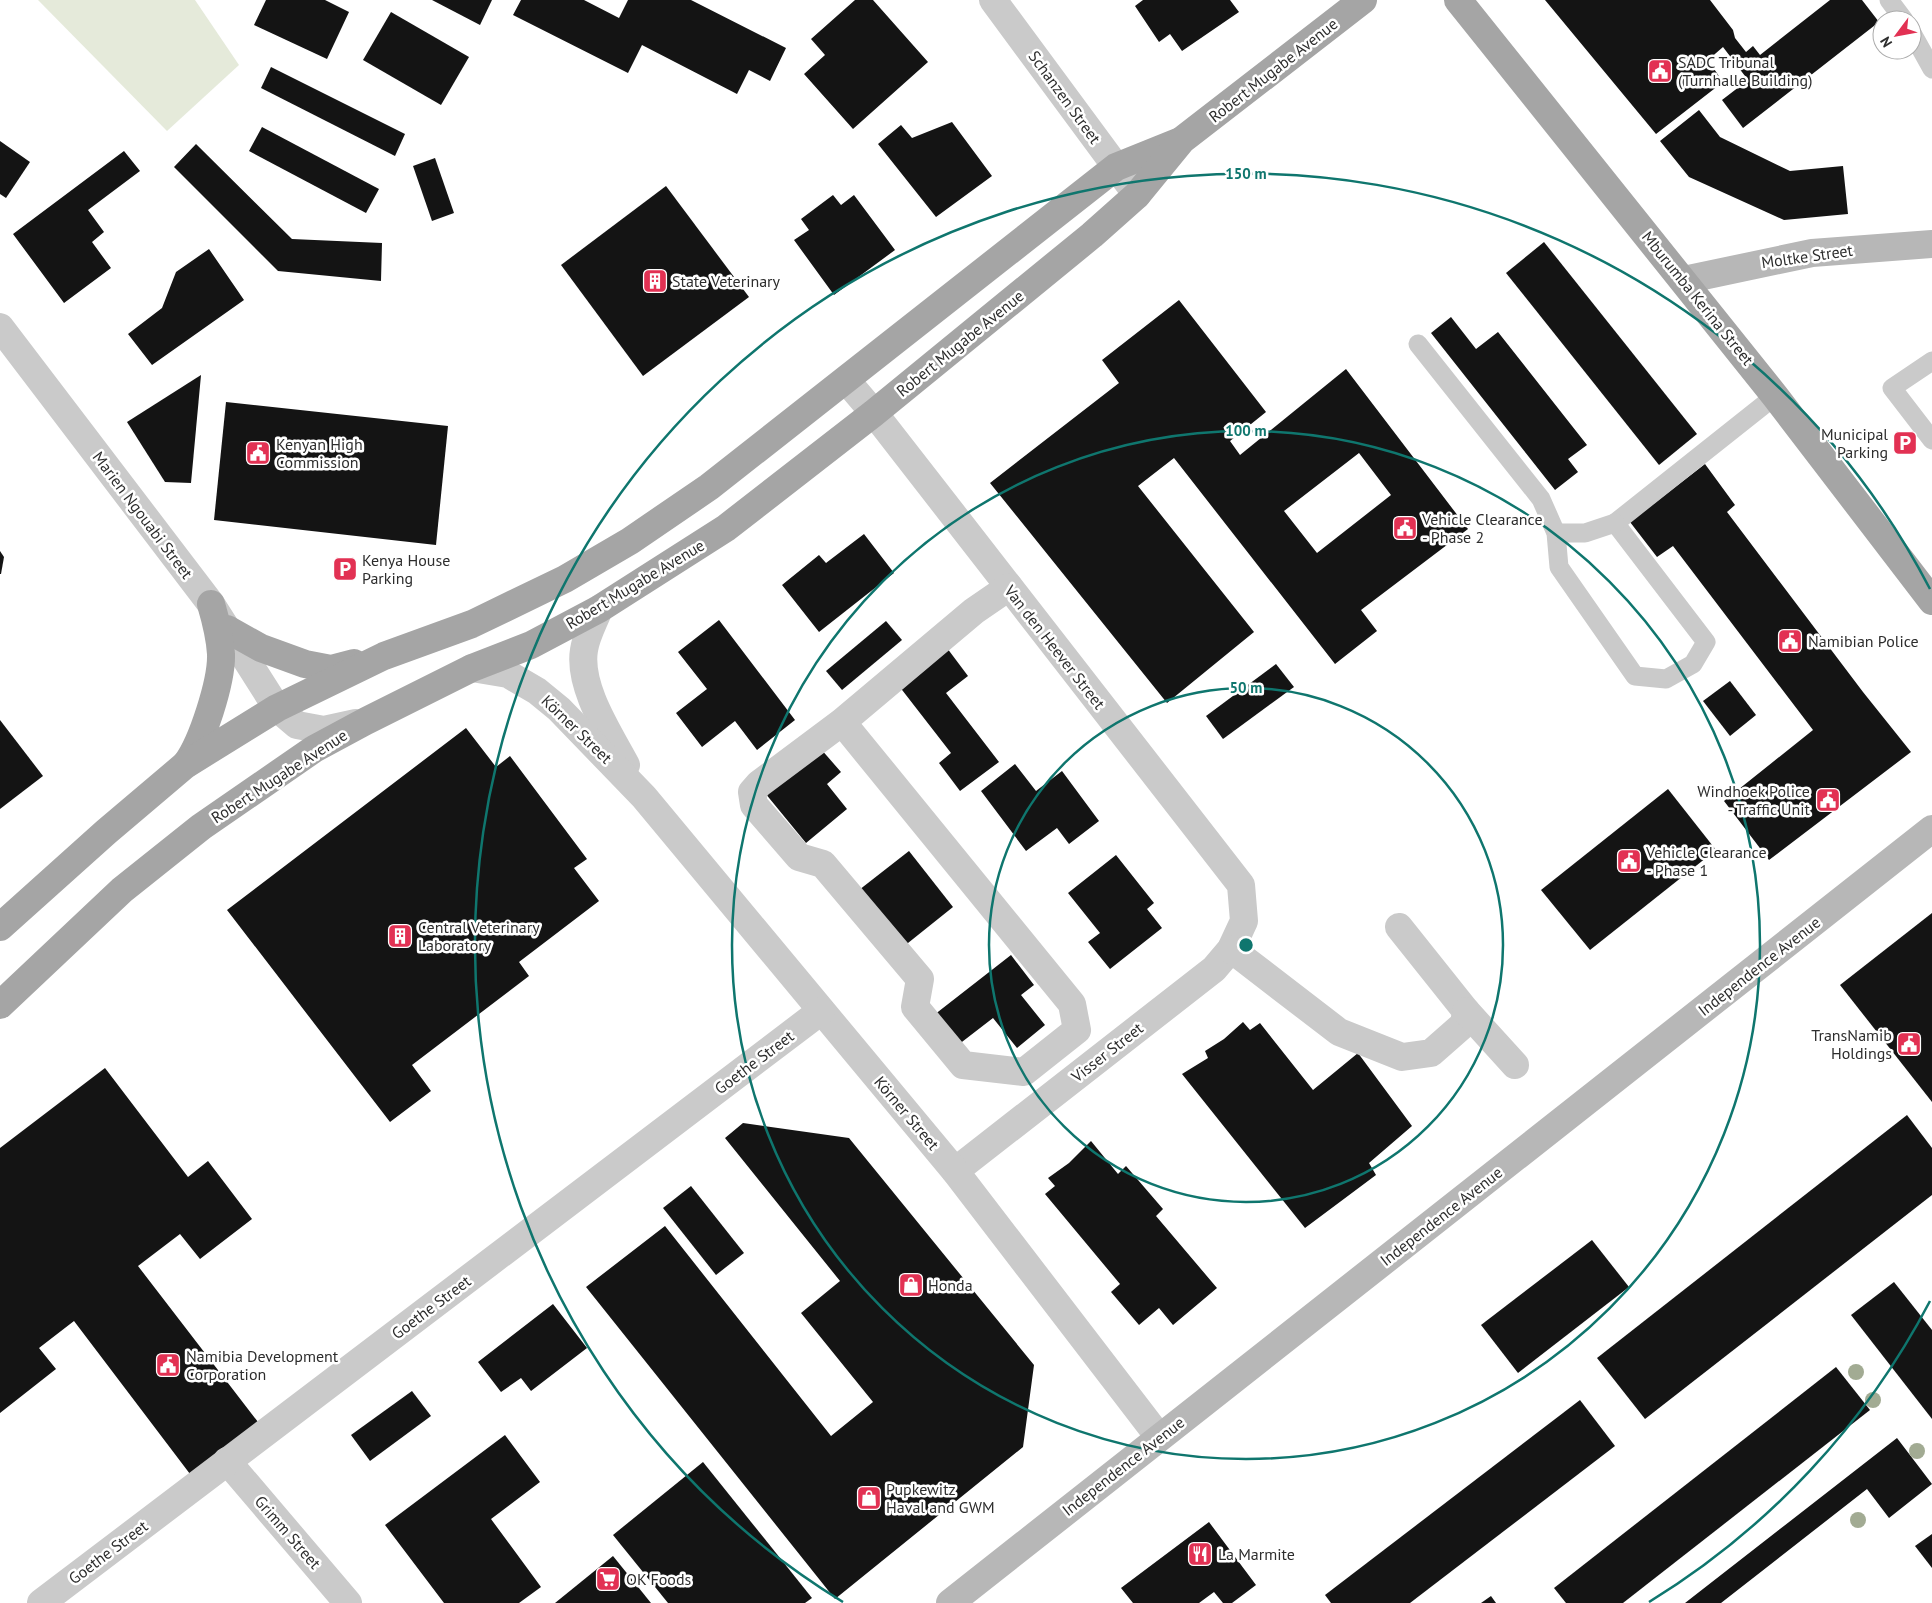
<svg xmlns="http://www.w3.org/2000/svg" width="1932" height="1603" viewBox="0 0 1932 1603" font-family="'PT Sans',sans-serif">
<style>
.green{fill:#e5eada}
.building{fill:#141414;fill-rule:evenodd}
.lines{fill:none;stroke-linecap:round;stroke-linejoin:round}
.lane{stroke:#cacaca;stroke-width:19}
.street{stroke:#cacaca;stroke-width:28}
.secondary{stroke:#b7b7b7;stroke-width:28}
.primary{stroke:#a5a5a5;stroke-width:28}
.tree{fill:#a2ab93}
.ring{fill:none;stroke:#0f766e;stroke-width:2.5}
.labels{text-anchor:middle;stroke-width:5;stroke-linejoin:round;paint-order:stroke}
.poi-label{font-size:16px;fill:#2d2d2d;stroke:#fff;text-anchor:start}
.street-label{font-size:16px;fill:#2d2d2d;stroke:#fff}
.centre{fill:#0f766e;stroke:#fff;stroke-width:2.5}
.ring-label{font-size:15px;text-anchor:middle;font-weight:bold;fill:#0f766e;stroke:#fff;stroke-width:5;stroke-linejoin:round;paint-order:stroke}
</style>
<rect width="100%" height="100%" fill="#fff"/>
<path class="green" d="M38,0h157l44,65 -72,66z"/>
<g class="building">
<path d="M266,0h59l24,12 -22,47 -73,-34z"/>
<path d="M432,0h60l-12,25z"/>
<path d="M521,0h63l35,18 9,-18h63l95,48 -16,33 -21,-11 -12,24 -95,-49 -14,28 -115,-58z"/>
<path d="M855,0h18l55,62 -75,67 -49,-55 21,-19 -14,-16z"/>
<path d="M1143,0h87l9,12 -57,39 -12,-17 -11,8 -24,-36z"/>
<path d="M1545,0h165l23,30 2,8 11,14 7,-6 7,9 70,-55h32l17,22 -136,106 -21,-28 26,-20 -25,-33 -15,13 15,22 -67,52z"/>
<path d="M391,12l78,45 -28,48 -78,-45z"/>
<path d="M271,67l134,67 -10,22 -134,-68z"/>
<path d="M1699,110l21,27 70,34 53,-5 5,48 -64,6 -95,-43 -29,-36z"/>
<path d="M952,122l40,54 -56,41 -58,-73 23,-19 11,13z"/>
<path d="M262,127l117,62 -13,24 -117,-62z"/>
<path d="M0,141l30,21 -24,36 -6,-4z"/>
<path d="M196,144l96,95 90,4 -1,38 -103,-10 -104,-104z"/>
<path d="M124,151l16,20 -52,39 16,22 -12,10 19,26 -47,35 -51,-69z"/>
<path d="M435,158l19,55 -22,8 -19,-55z"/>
<path d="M666,186l83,111 -106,79 -82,-111z"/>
<path d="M833,195l8,10 13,-10 41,55 -61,45 -40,-55 15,-10 -8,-11z"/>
<path d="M1544,242l153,192 -38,31 -153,-192z"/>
<path d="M209,249l35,51 -92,65 -24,-31 34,-26 14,-36z"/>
<path d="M1179,300l87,112 -36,29 10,14 106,-86 122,160 -107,81 16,21 -42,33 -161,-206 -36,28 116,146 -87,71 -177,-220 129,-100 -17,-23zM1359,453l32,42 -74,58 -33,-42z"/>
<path d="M1451,317l25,32 22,-17 89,113 -19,14 10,13 -23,18 -124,-157z"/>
<path d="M201,375l-10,108 -26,-1 -38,-60z"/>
<path d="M226,402l222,24 -12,119 -222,-25z"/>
<path d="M1705,464l30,41 -8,7 136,180 48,60 -142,108 -45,-59 89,-71 -140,-184 -16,11 -27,-35z"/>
<path d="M864,534l30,39 -75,59 -37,-47 37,-30 7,8z"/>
<path d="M0,551l4,6 -3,17h-1z"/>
<path d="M719,620l76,100 -38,30 -22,-29 -33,26 -26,-34 31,-24 -29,-37z"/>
<path d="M886,621l16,19 -60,50 -16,-19z"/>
<path d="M947,648l21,28 -22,17 53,69 -39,29 -21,-28 12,-10 -52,-67z"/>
<path d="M1276,664l18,23 -71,52 -17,-23z"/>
<path d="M1730,681l26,34 -26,21 -27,-35z"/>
<path d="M0,720l43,56 -43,33z"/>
<path d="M466,728l30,39 14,-11 77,103 -13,9 25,33 -80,61 10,14 -117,89 19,26 -41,31 -163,-212z"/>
<path d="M820,748l21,24 -14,12 20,25 -41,34 -41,-50z"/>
<path d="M1015,764l21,27 26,-20 37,50 -30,23 -12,-16 -31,23 -45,-60z"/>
<path d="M1668,789l48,61 -126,100 -49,-60z"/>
<path d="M909,851l44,56 -50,40 -44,-57z"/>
<path d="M1116,855l38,48 -7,6 15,19 -52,41 -22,-27 12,-9 -32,-40z"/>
<path d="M1932,913v189l-92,-117z"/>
<path d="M1011,955l23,30 -13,10 24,30 -28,23 -24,-30 -35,27 -24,-30z"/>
<path d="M1243,1022l7,8 10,-7 53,67 45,-37 54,73 -43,37 7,12 -71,53 -123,-154 26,-16 -3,-7 19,-12z"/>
<path d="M105,1068l83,109 20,-16 44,58 -52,40 -20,-25 -42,32 120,156 -68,52 -116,-153 -35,27 17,21 -56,44v-265z"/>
<path d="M1907,1115l25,33v47l-287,224 -48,-61z"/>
<path d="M743,1123l106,15 185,227 -11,82 -188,152 -249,-312 79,-61 166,210 42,-34 -72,-89 39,-32 -115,-143z"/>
<path d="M1091,1141l27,33 8,-8 37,43 -7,7 61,72 -44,37 -14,-17 -20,17 -28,-33 9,-8 -75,-90 10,-8 -7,-8 21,-15z"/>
<path d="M691,1186l53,67 -28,22 -53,-67z"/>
<path d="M1592,1240l37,47 -111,86 -37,-48z"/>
<path d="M1894,1282l38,48v89l-81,-104z"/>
<path d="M553,1304l34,44 -56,43 -10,-13 -20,14 -23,-30z"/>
<path d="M1836,1367l34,43 -247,193h-57l-12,-15z"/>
<path d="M412,1391l19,25 -61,45 -19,-26z"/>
<path d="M1580,1400l35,46 -205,157h-79l-6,-8z"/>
<path d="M505,1435l35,47 -49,37 50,68 -22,16h-75l-59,-78z"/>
<path d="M1897,1438l35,46 -43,34 -22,-29 -146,114h-36z"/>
<path d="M703,1462l109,136 -7,5h-137l-55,-68z"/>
<path d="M1209,1522l47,63 -24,18h-9l-9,-11 -15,11h-66l-12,-15z"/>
<path d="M1932,1534v34l-17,-22z"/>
<path d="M613,1556l38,47h-96z"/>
<path d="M1491,1596l5,7h-15z"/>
</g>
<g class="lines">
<g class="lane">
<path d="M1889,0l15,20"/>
<path d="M1912,33l20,36"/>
<path d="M1418,344l123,155 15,34 3,34 76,109 31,3 27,-15 13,-22 -91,-119 160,-127"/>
<path d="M1932,361l-40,27 40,52"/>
<path d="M1556,533h29l30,-10"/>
</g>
<g class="street">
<path d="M993,0l144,195"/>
<path d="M0,327l211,277 66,104 20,17 27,5 32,-7"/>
<path d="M846,380l28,33 367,472 3,36 -13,28 -17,20 -259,202"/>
<path d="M599,609c-5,13 -13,27 -15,41 -6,37 25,83 42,115"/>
<path d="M472,668l36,6 29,17 22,18 85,88 311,374 204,266"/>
<path d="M842,722l230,282 5,26 -53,42 -61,-7 -48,-58 5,-28 -97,-115 -24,-7 -45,-52 -2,-13 7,-8 83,-62 132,-111 35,-24"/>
<path d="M1231,949l108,83 63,25 29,-4 33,-29 2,-13 -67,-84"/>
<path d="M1466,1011l49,54"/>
<path d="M227,1461l121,142"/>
<path d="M41,1603l780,-592"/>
</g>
<g class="secondary">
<path d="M1684,280l128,-27 120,-9"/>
<path d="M950,1603l982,-774"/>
</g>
<g class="primary">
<path d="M1458,0l317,396 157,205"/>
<path d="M227,629l34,19 44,16 26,5 23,-6"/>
<path d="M186,764c16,-21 36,-83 35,-110 -1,-17 -5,-33 -10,-50"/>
<path d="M0,927l106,-95 79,-67 92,-57 107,-52 88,-32 93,-45 65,-38 79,-54 407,-320 62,-25"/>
<path d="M0,1005l122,-115 79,-63 113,-78 52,-28 106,-53 59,-23 68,-36 127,-81 148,-115 218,-178 45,-40 45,-55 181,-140"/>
</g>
</g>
<g class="tree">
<circle cx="1856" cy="1372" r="8"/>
<circle cx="1873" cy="1400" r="8"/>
<circle cx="1917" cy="1451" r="8"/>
<circle cx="1858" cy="1520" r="8"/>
</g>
<g class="ring">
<circle cx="1246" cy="945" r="257"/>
<circle cx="1246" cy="945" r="514"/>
<path d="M1930 1301A771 771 0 0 1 1649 1602M843 1602A771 771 0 1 1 1930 589"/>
</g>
<defs>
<symbol id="civic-square" viewBox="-11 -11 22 22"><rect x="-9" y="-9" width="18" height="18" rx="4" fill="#e23153" stroke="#fff"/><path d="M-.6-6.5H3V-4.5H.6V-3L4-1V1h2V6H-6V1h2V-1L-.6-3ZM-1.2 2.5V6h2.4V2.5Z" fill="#fff"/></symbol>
<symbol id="building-square" viewBox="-11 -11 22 22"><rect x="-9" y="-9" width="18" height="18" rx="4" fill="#e23153" stroke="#fff"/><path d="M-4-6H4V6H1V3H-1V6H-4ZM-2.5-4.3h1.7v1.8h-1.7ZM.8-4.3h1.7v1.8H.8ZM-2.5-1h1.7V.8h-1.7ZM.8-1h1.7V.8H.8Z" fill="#fff"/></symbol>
<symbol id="parking-square" viewBox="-11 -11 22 22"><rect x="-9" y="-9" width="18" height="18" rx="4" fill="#e23153" stroke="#fff"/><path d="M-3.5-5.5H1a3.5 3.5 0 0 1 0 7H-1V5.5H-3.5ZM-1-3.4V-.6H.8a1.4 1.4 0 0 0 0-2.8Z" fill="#fff"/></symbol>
<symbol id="shop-square" viewBox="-11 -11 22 22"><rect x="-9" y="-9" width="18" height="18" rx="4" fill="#e23153" stroke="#fff"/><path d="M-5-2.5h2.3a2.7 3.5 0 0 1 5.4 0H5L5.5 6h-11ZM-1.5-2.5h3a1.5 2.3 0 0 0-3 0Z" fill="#fff"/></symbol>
<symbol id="restaurant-square" viewBox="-11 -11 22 22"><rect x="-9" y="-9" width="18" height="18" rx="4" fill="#e23153" stroke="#fff"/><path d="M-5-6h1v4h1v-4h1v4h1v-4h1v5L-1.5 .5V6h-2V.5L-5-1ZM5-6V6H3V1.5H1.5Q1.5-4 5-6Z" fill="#fff"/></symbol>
<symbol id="supermarket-square" viewBox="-11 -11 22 22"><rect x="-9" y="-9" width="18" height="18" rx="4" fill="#e23153" stroke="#fff"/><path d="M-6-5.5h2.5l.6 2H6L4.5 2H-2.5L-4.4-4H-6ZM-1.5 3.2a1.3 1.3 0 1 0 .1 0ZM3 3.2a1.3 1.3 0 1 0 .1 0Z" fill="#fff"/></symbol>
</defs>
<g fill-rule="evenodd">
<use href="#civic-square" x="1646" y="57" width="28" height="28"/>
<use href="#building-square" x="641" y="267" width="28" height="28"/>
<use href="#parking-square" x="1891" y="429" width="28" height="28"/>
<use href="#civic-square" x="244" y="439" width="28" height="28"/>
<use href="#civic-square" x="1391" y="514" width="28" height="28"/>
<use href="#parking-square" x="331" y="555" width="28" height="28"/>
<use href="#civic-square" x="1776" y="627" width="28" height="28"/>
<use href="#civic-square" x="1814" y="786" width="28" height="28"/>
<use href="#civic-square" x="1615" y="847" width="28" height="28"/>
<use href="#building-square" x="386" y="922" width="28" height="28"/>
<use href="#civic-square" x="1895" y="1030" width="28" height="28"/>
<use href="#shop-square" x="897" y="1271" width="28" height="28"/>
<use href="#civic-square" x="154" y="1351" width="28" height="28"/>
<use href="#shop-square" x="855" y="1484" width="28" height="28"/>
<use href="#restaurant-square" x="1186" y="1540" width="28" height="28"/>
<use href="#supermarket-square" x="594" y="1565" width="28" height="28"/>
</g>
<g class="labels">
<g class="poi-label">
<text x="1678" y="68">SADC Tribunal<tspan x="1678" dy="18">(Turnhalle Building)</tspan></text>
<text x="672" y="287">State Veterinary</text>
<text x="1888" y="440" text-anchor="end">Municipal<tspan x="1888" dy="18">Parking</tspan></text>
<text x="276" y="450">Kenyan High<tspan x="276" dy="18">Commission</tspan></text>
<text x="1422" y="525">Vehicle Clearance<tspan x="1422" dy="18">- Phase 2</tspan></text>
<text x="362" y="566">Kenya House<tspan x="362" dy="18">Parking</tspan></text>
<text x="1808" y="647">Namibian Police</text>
<text x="1810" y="797" text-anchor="end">Windhoek Police<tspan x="1810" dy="18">- Traffic Unit</tspan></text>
<text x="1646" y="858">Vehicle Clearance<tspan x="1646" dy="18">- Phase 1</tspan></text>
<text x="418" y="933">Central Veterinary<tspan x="418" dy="18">Laboratory</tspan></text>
<text x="1892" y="1041" text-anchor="end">TransNamib<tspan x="1892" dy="18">Holdings</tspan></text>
<text x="928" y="1291">Honda</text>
<text x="186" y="1362">Namibia Development<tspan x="186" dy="18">Corporation</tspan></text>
<text x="886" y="1495">Pupkewitz<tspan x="886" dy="18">Haval and GWM</tspan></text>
<text x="1218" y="1560">La Marmite</text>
<text x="626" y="1585">OK Foods</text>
</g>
<g class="street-label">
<text transform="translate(1273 70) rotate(-38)" y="6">Robert Mugabe Avenue</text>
<text transform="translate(1065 97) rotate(54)" y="6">Schanzen Street</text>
<text transform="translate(1807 256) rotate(-8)" y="6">Moltke Street</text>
<text transform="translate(1698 298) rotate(51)" y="6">Mburumba Kerina Street</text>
<text transform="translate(960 343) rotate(-39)" y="6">Robert Mugabe Avenue</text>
<text transform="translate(143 515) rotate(53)" y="6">Marien Ngouabi Street</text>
<text transform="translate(635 584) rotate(-31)" y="6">Robert Mugabe Avenue</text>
<text transform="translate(1055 647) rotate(52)" y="6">Van den Heever Street</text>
<text transform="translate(577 729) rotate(44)" y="6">Körner Street</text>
<text transform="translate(279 776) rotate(-33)" y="6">Robert Mugabe Avenue</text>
<text transform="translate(1759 966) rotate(-38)" y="6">Independence Avenue</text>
<text transform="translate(1107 1052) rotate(-38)" y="6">Visser Street</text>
<text transform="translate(754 1062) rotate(-37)" y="6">Goethe Street</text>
<text transform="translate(907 1113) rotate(50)" y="6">Körner Street</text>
<text transform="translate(1441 1216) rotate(-38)" y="6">Independence Avenue</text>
<text transform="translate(431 1307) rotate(-37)" y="6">Goethe Street</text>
<text transform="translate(1123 1466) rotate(-38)" y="6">Independence Avenue</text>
<text transform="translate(288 1532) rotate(49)" y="6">Grimm Street</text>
<text transform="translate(108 1552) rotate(-37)" y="6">Goethe Street</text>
</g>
</g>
<circle cx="1246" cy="945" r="8" class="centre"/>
<g class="ring-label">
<text x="1246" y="179">150 m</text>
<text x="1246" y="436">100 m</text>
<text x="1246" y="693">50 m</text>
</g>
<g transform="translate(1897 35) rotate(238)"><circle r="24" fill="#ffffff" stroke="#ababab"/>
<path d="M0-4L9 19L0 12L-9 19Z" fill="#e23153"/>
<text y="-8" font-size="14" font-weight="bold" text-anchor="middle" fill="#2d2d2d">N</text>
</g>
</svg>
